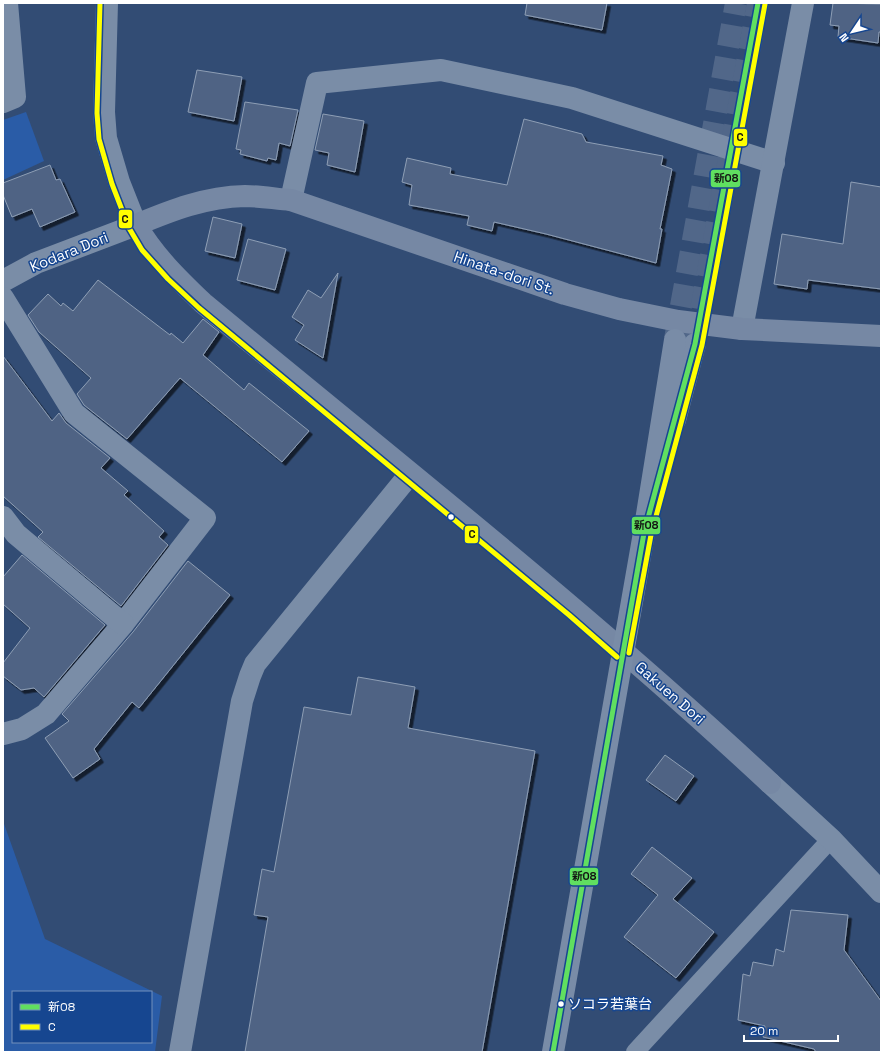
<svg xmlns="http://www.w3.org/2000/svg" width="884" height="1055" viewBox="0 0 884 1055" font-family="'Space Grotesk','Noto Sans JP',sans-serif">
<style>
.green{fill:#2a5ca7;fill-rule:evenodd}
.building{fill:#4f6484;stroke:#8e9eb5;filter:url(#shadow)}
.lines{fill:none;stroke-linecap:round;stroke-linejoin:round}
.primary-tunnel{stroke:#516789;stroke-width:22;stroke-dasharray:22 11;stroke-linecap:butt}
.lane{stroke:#7a8da7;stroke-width:18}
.street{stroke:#7a8da7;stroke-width:22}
.secondary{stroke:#7688a4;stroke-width:22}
.primary{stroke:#798ca7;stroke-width:22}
.bus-1-casing{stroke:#164690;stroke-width:8}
.bus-2-casing{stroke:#164690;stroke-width:8}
.bus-1{stroke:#60df60;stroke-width:5}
.bus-2{stroke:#ff0;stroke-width:5}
.bus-dot{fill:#fff;stroke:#164690;stroke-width:1.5}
.labels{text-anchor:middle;stroke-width:3;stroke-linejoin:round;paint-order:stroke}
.bus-label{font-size:14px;fill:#fff;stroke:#164690;text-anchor:start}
.street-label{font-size:15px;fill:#fff;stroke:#164690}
.line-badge{stroke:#164690;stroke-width:1.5}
.pale-badge-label{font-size:11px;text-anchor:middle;font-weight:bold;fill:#111}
</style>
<defs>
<filter id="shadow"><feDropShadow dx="3.5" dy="3.5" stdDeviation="0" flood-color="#0009"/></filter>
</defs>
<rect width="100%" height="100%" fill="#324c74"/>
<g class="green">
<path d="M26,112l18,49 -41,19v-60z"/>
<path d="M3,821l42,118 117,57 -7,56h-152zM13,992h138v50h-138z"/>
</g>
<g class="building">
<path d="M527,3h80l-5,27 -77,-15z"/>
<path d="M833,3l48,1v28h-2l-1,11 -40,-6 1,-11 -9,-1z"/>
<path d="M197,70l45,7 -8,44 -46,-9z"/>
<path d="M245,102l53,8 -8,36 -11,-3 -3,17 -8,-2 -1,3 -27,-7 1,-4 -5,-1z"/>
<path d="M323,114l41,7 -9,51 -28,-7 2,-12 -14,-3z"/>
<path d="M524,119l58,15 4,8 77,14 -2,9 11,4 -12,60h2l-6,34 -110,-29 -52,-12 -2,9 -25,-6 2,-9 -60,-11 3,-20 -10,-3 5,-24 44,10 -1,6 57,11z"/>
<path d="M50,165l6,15 4,-1 15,33 -35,15 -8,-18 -20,8 -9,-22v-12z"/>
<path d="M851,182l30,5v102l-73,-9 -1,9 -33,-5 8,-50 61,10z"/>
<path d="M213,217l29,7 -7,34 -30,-7z"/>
<path d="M248,239l38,10 -11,41 -38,-10z"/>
<path d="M338,273l-15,85 -28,-18 9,-15 -12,-8 16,-27 13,8z"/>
<path d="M98,280l72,55 1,-2 12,10 20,-24 16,13 -16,23 41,35 5,-7 60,48 -27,31 -102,-84 -53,61 -43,-34 -7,-11 14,-16 -52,-46 -11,-17 20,-21 13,12 2,-3 10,8z"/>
<path d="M3,356l49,65 7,-8 7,10 44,35 -9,10 27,23 -4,4 40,36 -5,6 9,8 -47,61 -83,-69 5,-5 -40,-36z"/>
<path d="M22,555l83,70 -61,72 -10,-9 -13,2 -18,-14v-13l27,-35 -27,-24v-27z"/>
<path d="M188,561l42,34 -91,113 -7,-6 -38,47 6,10 -27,19 -28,-40 24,-17 -7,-7 71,-82z"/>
<path d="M358,677l57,10 -7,41 127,23 -53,301h-237l23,-135 -14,-2 8,-46 12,3 30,-165 47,8z"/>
<path d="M665,755l29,21 -18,25 -30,-21z"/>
<path d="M652,847l40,31 -19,21 41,33 -38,46 -52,-41 34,-42 -27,-21z"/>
<path d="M791,910l57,5 -4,35 37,51v51h-65l-2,-3 -51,-12 2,-11 -27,-6 5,-46 7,2 3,-14 20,4 3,-17 8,3z"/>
</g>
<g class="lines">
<g class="primary-tunnel">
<path d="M675,339l61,-336"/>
<path d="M695,342l63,-339"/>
</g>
<path class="lane" d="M635,1052l196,-213"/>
<g class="street">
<path d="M3,102l12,-5 -8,-94"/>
<path d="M291,200l26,-117 124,-13 131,28 202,65"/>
<path d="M3,281l33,-18 100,-38 -17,-43 -13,-44 -2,-26 3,-109"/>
<path d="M3,298l71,115 131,105 -82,106 -77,90 -24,15 -19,5"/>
<path d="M742,329l61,-326"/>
<path d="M3,517l13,17 107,90"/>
<path d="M770,783l61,56 50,53"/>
<path d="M180,1052l62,-351 8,-25 5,-12 155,-190"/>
</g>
<path class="secondary" d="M770,783c-181,-169 -376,-322 -567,-480 -25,-24 -49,-47 -67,-78 36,-15 69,-28 109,-29 15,0 31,3 46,4l274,94 54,15 59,12 64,8 139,7"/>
<g class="primary">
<path d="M675,420l20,-76"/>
<path d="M553,1052l91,-519 31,-193"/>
</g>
<defs>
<path id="bus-1" d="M553,1052l91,-519 51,-189 63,-341"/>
<g id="bus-2">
<path d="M100,3l-3,110 2,26 13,45 17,44 13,22 26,29 31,29 370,307 48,42"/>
<path d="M629,653l22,-118 51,-190 63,-341"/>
</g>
</defs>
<use href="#bus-1" class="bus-1-casing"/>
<use href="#bus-2" class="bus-2-casing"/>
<use href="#bus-1" class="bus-1"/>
<use href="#bus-2" class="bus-2"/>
</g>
<g class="bus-dot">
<circle cx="451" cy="517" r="3.5"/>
<circle cx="561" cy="1004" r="3.5"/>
</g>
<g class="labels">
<g class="bus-label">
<text x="568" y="1009">ソコラ若葉台</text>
</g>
<g class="street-label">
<text transform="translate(69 252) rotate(-22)" y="5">Kodara Dori</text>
<text transform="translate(504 273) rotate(19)" y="5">Hinata-dori St.</text>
<text transform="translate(670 693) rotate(41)" y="5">Gakuen Dori</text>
</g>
</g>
<g class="line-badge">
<rect x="733" y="128" width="15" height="19" rx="4" fill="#ff0"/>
<rect x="710" y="169" width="31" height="19" rx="4" fill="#60df60"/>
<rect x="118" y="209" width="15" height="20" rx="4" fill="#ff0"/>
<rect x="631" y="516" width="30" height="19" rx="4" fill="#60df60"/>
<rect x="464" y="525" width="15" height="19" rx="4" fill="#ff0"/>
<rect x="569" y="867" width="30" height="19" rx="4" fill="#60df60"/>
</g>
<g class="pale-badge-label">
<text x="740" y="141">C</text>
<text x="726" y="182">新08</text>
<text x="125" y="223">C</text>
<text x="646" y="529">新08</text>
<text x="472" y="538">C</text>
<text x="584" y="880">新08</text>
</g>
<rect width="884" height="1055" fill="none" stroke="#ffffff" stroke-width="8"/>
<rect x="12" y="991" width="140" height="52" fill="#164690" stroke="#7390bc"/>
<rect x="20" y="1004" width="20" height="6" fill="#60df60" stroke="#7390bc"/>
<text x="48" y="1011" font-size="12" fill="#ffffff">新08</text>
<rect x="20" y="1024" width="20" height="6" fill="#ffff00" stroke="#7390bc"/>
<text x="48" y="1031" font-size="12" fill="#ffffff">C</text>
<g transform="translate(852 32) rotate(235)" stroke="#164690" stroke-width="3" paint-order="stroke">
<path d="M0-3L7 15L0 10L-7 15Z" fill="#ffffff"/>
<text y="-6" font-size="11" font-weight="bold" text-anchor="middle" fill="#ffffff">N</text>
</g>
<path d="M744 1035v6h94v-6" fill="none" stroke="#ffffff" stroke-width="2"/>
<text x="750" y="1035" font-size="12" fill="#ffffff" stroke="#164690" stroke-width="3" paint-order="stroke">20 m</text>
</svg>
